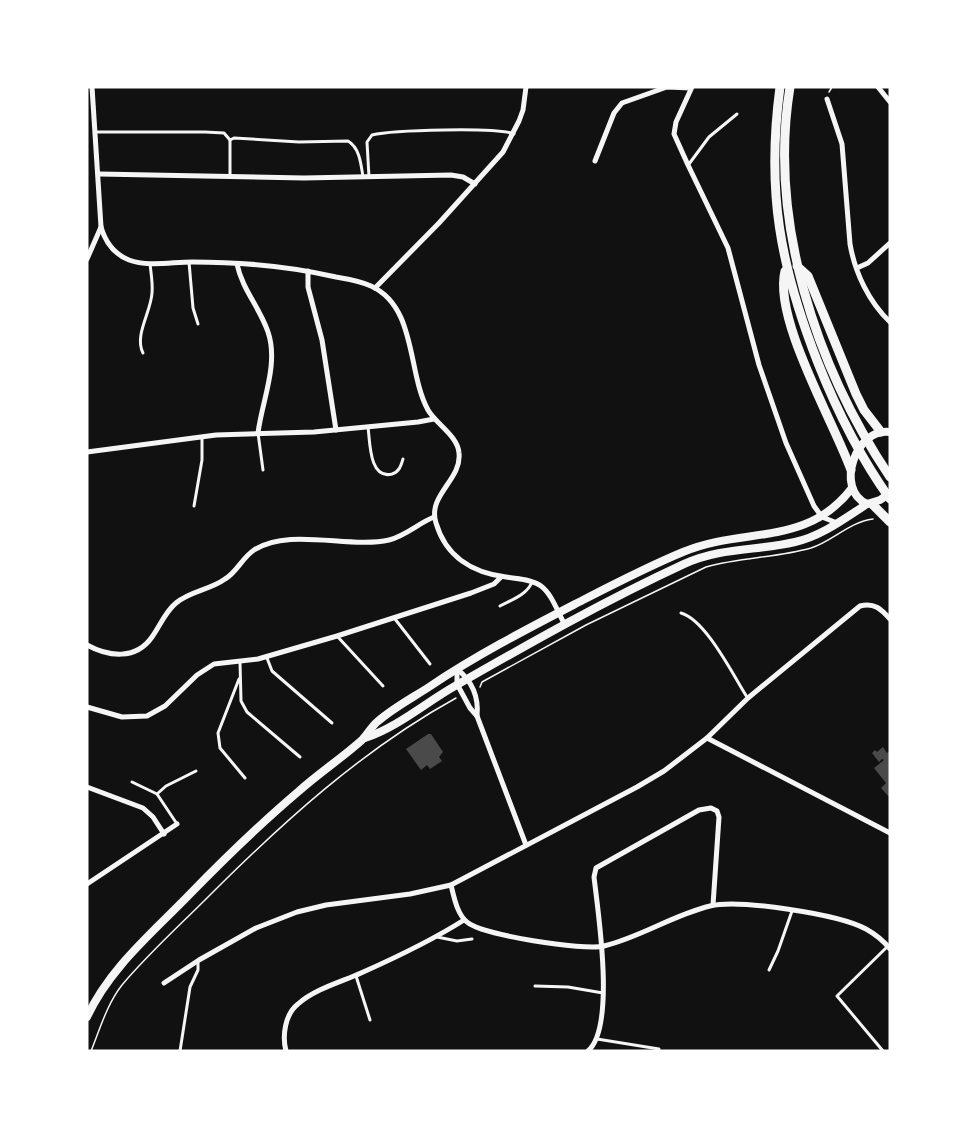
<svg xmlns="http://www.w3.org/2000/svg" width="977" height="1138" viewBox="0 0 977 1138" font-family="Raleway,sans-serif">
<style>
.building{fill:#4a4a4a}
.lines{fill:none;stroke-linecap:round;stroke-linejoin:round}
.path{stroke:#f5f5f5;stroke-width:1.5}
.service{stroke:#f5f5f5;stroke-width:3}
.minor{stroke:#f5f5f5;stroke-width:5}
.secondary{stroke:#f5f5f5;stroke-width:8}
.trunk{stroke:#f5f5f5;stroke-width:9}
</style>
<rect width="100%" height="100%" fill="#111"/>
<g class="building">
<path d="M428,734h3l12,18 -4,5 3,4 -12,8 -3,-4 -6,5 -15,-21z"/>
<path d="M883,747l4,6 3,-2v47l-9,-10 5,-5 -12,-15 10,-8 -2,-1 -3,3 -7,-9 3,-3 2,2z"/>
</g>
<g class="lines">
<g class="path">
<path d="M829,92l3,-5"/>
<path d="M480,687l2,-5 104,-57 120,-58c35,-10 70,-9 105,-19 22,-7 38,-26 62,-29"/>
<path d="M91,1051c9,-22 16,-47 31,-66 26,-31 57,-59 86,-88 75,-75 154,-147 248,-199"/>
</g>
<g class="service">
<path d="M96,132h109l19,1 6,7v36"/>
<path d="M230,140l4,-2 65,4 49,-1c12,7 13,24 15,36"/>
<path d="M689,164l20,-27 28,-23"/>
<path d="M369,177l-2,-35 5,-7c20,-5 125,-8 142,-1"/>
<path d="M189,262l4,46 5,16"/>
<path d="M143,353c-9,-18 8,-41 9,-60 1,-9 -1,-20 -2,-29"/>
<path d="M368,427c2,14 1,53 24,47 7,-2 9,-8 11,-15"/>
<path d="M258,433l5,37"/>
<path d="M194,506l8,-46v-23"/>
<path d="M500,606c11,-6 27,-11 32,-24"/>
<path d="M681,613c25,7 52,62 66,84"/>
<path d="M395,619l35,45"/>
<path d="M337,636l46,50"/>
<path d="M267,658l5,13 60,52"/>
<path d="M240,662l1,39 6,11 53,45"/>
<path d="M239,679l-21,54 2,15 25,30"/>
<path d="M132,782l25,12"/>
<path d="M177,824l-20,-30 9,-8 30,-15"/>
<path d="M437,937l20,4 15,-2"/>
<path d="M769,970l9,-19 14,-40"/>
<path d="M356,976l14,44"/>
<path d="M535,986l33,1 35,6"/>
<path d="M597,1039l62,10"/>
<path d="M180,1051l10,-64 8,-17v-8"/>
<path d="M883,1051l-46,-55 50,-49"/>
</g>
<g class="minor">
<path d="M92,87l9,140c4,14 13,27 28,33 19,7 43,2 63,2 48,0 97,4 144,15 12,2 24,4 35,9 46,21 36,86 57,124 8,14 30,26 31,43 3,27 -32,42 -23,70 10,34 37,50 70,54 11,2 26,2 35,9 11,8 17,27 24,39"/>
<path d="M692,87l-16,35 -2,12 14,31 40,83 31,117 27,78 28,63 8,11 15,6"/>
<path d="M878,87l12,15"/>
<path d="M827,99l15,45 8,100c5,29 19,58 40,78"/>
<path d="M595,161l19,-48 8,-10 45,-16 24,1"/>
<path d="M99,174l205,4 147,-3 12,2 12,7"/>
<path d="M87,259l14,-32"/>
<path d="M237,264c5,25 23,44 31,68 11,32 -6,69 -10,101"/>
<path d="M857,268l11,-5 22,-20"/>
<path d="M308,271v16l14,53 14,90"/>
<path d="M375,288l64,-65 64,-71 16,-31 4,-11 3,-23"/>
<path d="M87,452l129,-17 98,-3 104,-10 16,-3"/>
<path d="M87,645c22,12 49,15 65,-8 8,-11 13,-25 24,-34 14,-12 34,-13 49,-24 12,-7 17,-21 29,-29 35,-23 96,-1 135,-10 16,-4 30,-17 45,-23"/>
<path d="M457,669v15l13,24 7,8 49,129"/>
<path d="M457,669c15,12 22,27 20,47"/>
<path d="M87,707l35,10 25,-1 18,-10 32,-31 17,-11 44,-5 79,-23 134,-43 23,-9 7,-7"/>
<path d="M707,738l183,95"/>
<path d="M87,787l56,21 10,9 11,17"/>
<path d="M87,884l90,-60"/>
<path d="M451,885c3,12 6,29 16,37 14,13 117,29 137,24 37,-9 69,-31 106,-40 29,-7 128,8 156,23 9,5 17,11 24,20"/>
<path d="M164,983l35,-23 57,-32 41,-16 29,-7 84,-11 41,-9 186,-98 27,-16 43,-33 41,-40 112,-92c14,-4 21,3 30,13"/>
<path d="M286,1051c-4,-15 -1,-37 12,-47 17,-15 43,-22 63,-31 36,-16 70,-32 103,-53"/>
<path d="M588,1051c28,-24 10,-139 6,-174l2,-9 103,-58 12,-2 6,3 2,6 -6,88"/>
</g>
<g class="secondary">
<path d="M890,432c-34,-5 -56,57 -23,72l13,-4 10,-7"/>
<path d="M365,738c33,-11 60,-35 90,-52 75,-43 151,-86 229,-122 37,-17 73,-13 111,-22 27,-6 50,-24 72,-38"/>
<path d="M87,1017c22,-48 64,-83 101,-121 35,-36 72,-72 111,-105 20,-18 43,-33 63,-51 6,-6 9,-13 15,-18 16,-14 35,-24 52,-35 49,-33 102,-60 154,-87 33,-17 66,-34 100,-48 62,-26 123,-4 169,-64"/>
</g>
<g class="trunk">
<path d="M780,87c-14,104 0,179 38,276 19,48 42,94 72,136"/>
<path d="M790,87c-22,134 26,280 100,390"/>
<path d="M797,266l11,10 48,118 8,16 17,22"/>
<path d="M785,271c-12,48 49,151 66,199"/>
<path d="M872,504l18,18"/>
</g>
</g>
<rect width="977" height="1138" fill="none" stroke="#ffffff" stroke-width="177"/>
</svg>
